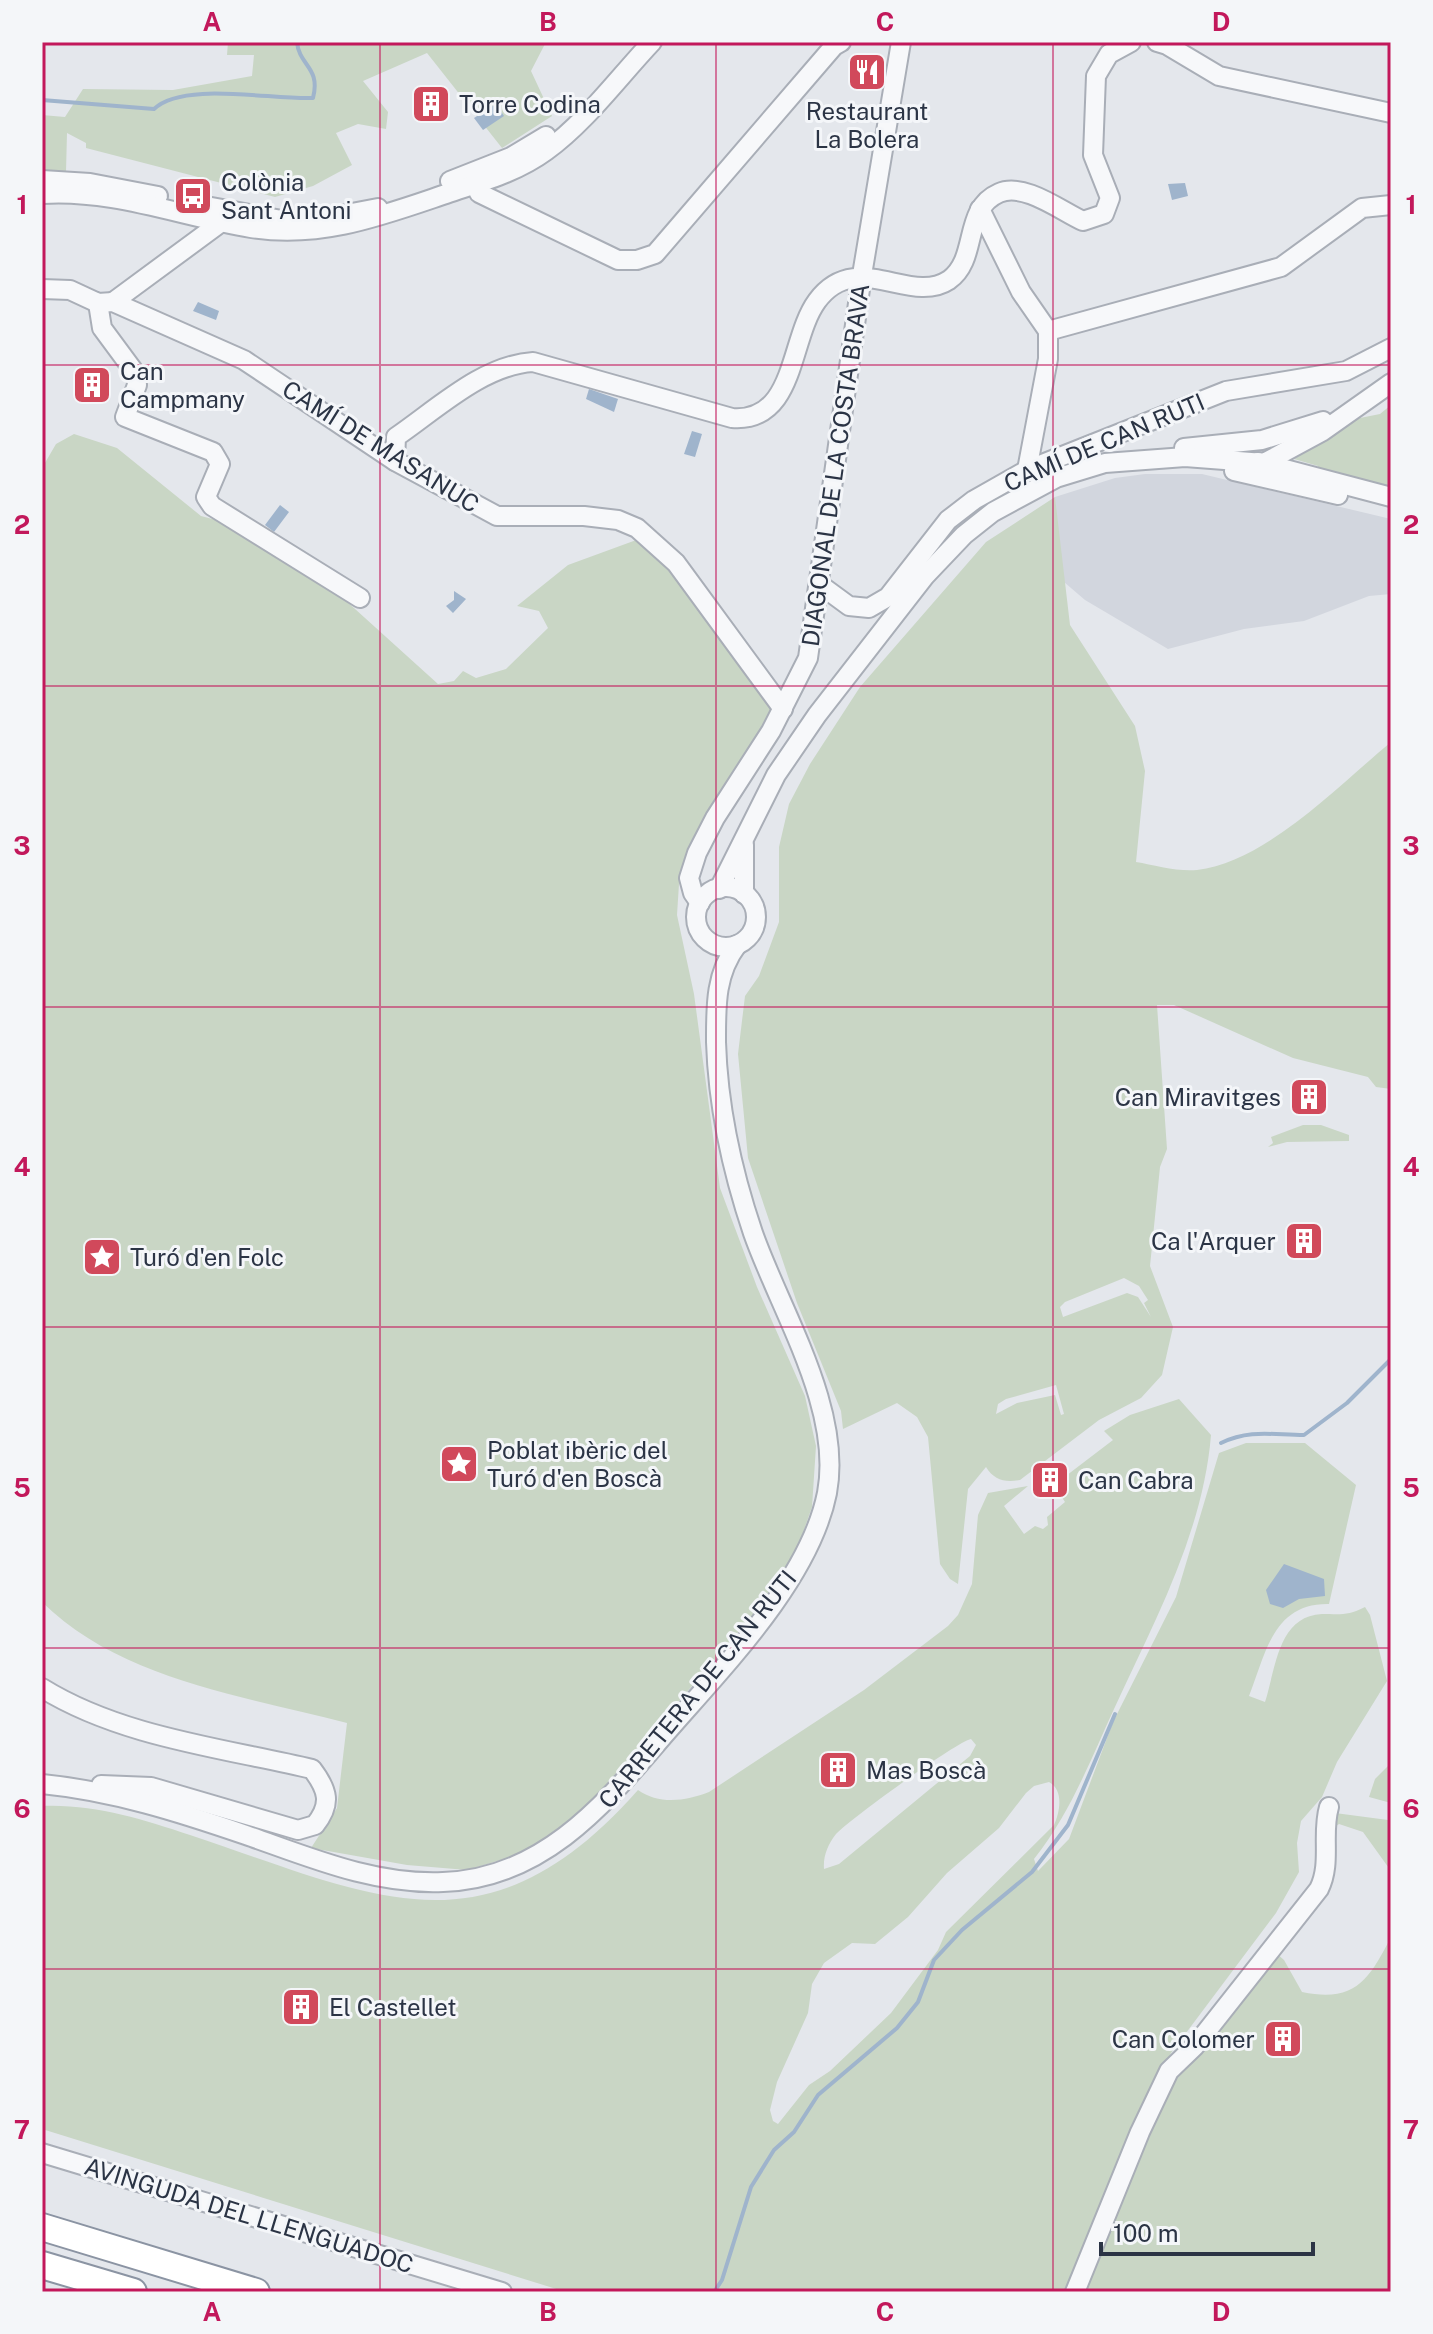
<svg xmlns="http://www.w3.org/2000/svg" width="1433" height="2334" viewBox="0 0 1433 2334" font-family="'Public Sans',sans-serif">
<rect width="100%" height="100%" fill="#e4e7ec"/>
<polygon fill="#d2d6de" points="1145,474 1202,474 1391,519 1391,594 1369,596 1304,621 1244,629 1168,649 1085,600 1057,576 1055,497 1115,478"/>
<g fill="#c9d6c5" fill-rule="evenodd">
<polygon points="228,42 546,42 531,71 552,116 502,148 427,53 363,81 388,112 386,129 358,124 336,133 352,165 313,186 275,197 86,148 86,143 67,133 66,172 42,173 42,115 65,117 83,89 173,90 252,76 254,55 227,55"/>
<polygon points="1391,405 1391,490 1318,471 1318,466 1294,459 1360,418 1380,414"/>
<path d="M74 434 117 448 201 516 220 521 344 599 438 684 454 681 463 671 476 678 506 669 548 628 539 611 517 606 568 565 639 539 674 573 772 709 697 831 679 884 677 915 694 994 720 1188 757 1287 805 1396 816 1446 812 1507 797 1550 772 1593 643 1743 577 1817 524 1853 467 1870 407 1865 311 1848 337 1808 347 1723C244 1696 121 1680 42 1602V468L56 444Z"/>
<path d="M1055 497 1070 625 1135 726 1145 771 1136 862C1154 865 1178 872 1197 870 1266 862 1339 785 1391 742V1089L1376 1087 1368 1077 1293 1058 1174 1005H1157L1167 1149 1160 1167 1150 1266 1173 1327 1162 1375 1141 1398 1099 1420 1020 1480C1005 1483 994 1480 986 1467L968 1489 958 1584 950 1579 940 1564 928 1437 917 1417 897 1403 843 1429 841 1411 797 1303 748 1158 738 1054 745 996 759 976 779 922V847L789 804 810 764 860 687 986 542ZM1124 1278 1139 1286 1148 1300 1144 1303 1151 1317 1138 1297 1127 1293 1063 1317 1060 1307 1065 1302ZM1056 1385 1064 1414 1061 1415 1055 1395 1017 1403 996 1414 998 1404 1006 1399Z"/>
<polygon points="1303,1125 1321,1125 1349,1135 1349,1141 1287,1142 1268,1147 1273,1143 1271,1137"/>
<path d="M1179 1399 1211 1435C1203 1533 1154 1622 1114 1709 1090 1761 1070 1814 1034 1859L1038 1871 1069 1839 1113 1722 1176 1597 1219 1453 1246 1443H1305L1356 1485 1329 1604C1273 1603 1266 1653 1249 1696L1265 1702C1276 1668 1278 1616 1322 1614 1340 1614 1348 1616 1365 1607L1370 1615 1387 1681 1337 1762 1322 1797 1301 1821 1297 1843 1299 1872 1276 1913 1171 2053 1064 2292H566L42 2129V1806C95 1804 141 1819 190 1835 375 1897 487 1961 638 1790 659 1805 686 1801 709 1792L864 1690 948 1626 958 1615 972 1584 978 1515 988 1493 1028 1486 1004 1506 1024 1534 1035 1526 1043 1529 1048 1525 1047 1517 1065 1502 1054 1485 1113 1440 1104 1431 1130 1415ZM971 1739 976 1745 970 1756 839 1864 824 1869C823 1856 828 1844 836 1834 849 1820 956 1742 971 1739ZM1049 1782C1064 1790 1060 1812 1054 1825L946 1932 938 1950 891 2013 830 2071 809 2085 778 2124 773 2121 770 2110 777 2082 808 2013 812 1984 824 1963 852 1943 875 1944 908 1917 947 1873 999 1828 1026 1793 1034 1786Z"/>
<polygon points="1391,1763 1391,1803 1369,1797 1375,1779"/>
<polygon points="1335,1813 1388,1820 1391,1871 1363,1832 1339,1824 1329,1831"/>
<path d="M1391 1937V2292H1081L1168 2084 1185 2069 1192 2055 1276 1953 1284 1960 1302 1992C1355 2003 1369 1980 1391 1937Z"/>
</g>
<g fill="#9fb4cc">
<polygon points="496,104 504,116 483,130 474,118"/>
<polygon points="1185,183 1188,196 1172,200 1168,184"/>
<polygon points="198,302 219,311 216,320 193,311"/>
<polygon points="589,389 618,399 614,412 586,399"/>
<polygon points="692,431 702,434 695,457 684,454"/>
<polygon points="280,505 289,512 274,532 265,525"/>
<polygon points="454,591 466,599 453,613 446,606 454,600"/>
<polygon points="1284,1564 1324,1579 1325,1596 1299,1599 1283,1608 1270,1604 1266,1590"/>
</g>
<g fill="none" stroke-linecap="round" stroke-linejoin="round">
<g stroke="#9fb4cc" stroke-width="4">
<path d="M42 100 154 109C183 81 272 100 313 98 321 67 299 66 297 42"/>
<path d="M1221 1443C1250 1429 1273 1435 1304 1435L1347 1403 1391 1359"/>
<polyline points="714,2292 722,2280 751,2187 774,2150 794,2132 818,2095 897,2028 918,2002 934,1960 962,1930 1032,1872 1068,1825 1115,1714"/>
</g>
<defs>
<g id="minor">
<polyline points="1157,42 1167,45 1219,76 1391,113"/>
<polyline points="42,180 90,183 158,196"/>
<polyline points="450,181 511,157 546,136"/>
<polyline points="476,185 479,193 618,260 637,260 655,254 834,46 841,42"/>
<path d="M42 194C112 189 183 217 251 228 321 239 381 216 446 194 481 182 516 173 546 151 586 122 618 78 652 42"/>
<polyline points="195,204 287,221 315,220 378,208"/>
<polyline points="980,209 1021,292 1048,331"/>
<polyline points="42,289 70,290 98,303 113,302 244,360 395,461 497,516 584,516 618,520 637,528 676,563 783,709"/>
<polyline points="113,302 227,218"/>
<polyline points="98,303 102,328 136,374 137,385 125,417 213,452 220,464 206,497 212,506 360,598"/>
<polyline points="1048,331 1281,267 1362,208 1391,205"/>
<polyline points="1184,448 1262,440 1323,421"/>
<path d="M395 461 396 437C437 409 483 365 533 362L732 418C796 423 789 339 817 301 856 248 910 306 949 280 979 259 962 209 999 193 1024 182 1061 211 1083 221L1104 214 1110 198 1093 155 1096 76 1109 54 1131 42"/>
<polyline points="1258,462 1391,497"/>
<polyline points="1027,470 1048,359 1048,331"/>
<polyline points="1234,471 1338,495"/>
<polyline points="819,584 849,606 869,608 888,597 948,520 974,500 1027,470 1226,391 1346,371 1391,348"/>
<polyline points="744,845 744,894"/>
<circle cx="726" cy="917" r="30"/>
<polyline points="719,889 776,775 817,715 925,576 964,535 993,512 1056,478 1105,463 1185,457 1264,463 1323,431 1391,383"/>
<polyline points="700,903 693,893 689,878 697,853 715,818 771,731 808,658 862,275 901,42"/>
<path d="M42 1688C121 1737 223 1748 312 1769 328 1790 332 1804 315 1825L298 1830 151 1787 101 1785"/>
<path d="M42 1784C113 1791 179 1812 246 1835 309 1857 374 1885 443 1882 539 1879 600 1810 658 1742 717 1673 809 1583 827 1493 843 1409 780 1310 753 1233 732 1171 718 1107 716 1042 716 1007 715 974 737 945"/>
<polyline points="42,2153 502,2292"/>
<path d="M1075 2292 1140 2132 1169 2071 1195 2046 1319 1889C1332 1863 1321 1834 1329 1807"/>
</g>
<g id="highway">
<polyline points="42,2227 256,2292"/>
<polyline points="42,2265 133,2292"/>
</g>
</defs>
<use href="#minor" stroke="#a9aeb7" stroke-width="22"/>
<use href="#highway" stroke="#8b94a3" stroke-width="30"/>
<use href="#minor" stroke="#f7f8fa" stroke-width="18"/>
<use href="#highway" stroke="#fff" stroke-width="26"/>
</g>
<path fill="none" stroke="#c2185b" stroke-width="2" stroke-opacity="0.55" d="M380 42V2292M716 42V2292M1053 42V2292M42 365H1391M42 686H1391M42 1007H1391M42 1327H1391M42 1648H1391M42 1969H1391"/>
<defs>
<symbol id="restaurant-square" viewBox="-11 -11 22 22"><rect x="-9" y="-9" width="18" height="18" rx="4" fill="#d1495b" stroke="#f4f6f9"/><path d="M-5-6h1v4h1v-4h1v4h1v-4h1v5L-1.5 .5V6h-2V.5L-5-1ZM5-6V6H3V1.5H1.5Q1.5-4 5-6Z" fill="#fff"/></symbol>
<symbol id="building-square" viewBox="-11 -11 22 22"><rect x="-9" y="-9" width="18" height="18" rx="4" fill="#d1495b" stroke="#f4f6f9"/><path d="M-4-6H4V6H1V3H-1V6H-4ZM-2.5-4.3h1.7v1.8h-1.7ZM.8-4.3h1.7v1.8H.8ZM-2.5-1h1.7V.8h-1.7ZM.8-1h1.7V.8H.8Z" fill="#fff"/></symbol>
<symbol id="bus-square" viewBox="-11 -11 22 22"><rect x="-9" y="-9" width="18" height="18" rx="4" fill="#d1495b" stroke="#f4f6f9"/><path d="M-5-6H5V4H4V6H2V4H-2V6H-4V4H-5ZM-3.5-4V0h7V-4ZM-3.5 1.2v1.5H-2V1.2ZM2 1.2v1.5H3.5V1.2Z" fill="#fff"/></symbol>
<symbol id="sight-square" viewBox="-11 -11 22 22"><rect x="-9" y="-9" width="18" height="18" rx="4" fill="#d1495b" stroke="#f4f6f9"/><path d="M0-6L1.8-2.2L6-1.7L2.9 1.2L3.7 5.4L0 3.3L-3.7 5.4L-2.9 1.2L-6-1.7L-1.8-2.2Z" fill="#fff"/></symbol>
</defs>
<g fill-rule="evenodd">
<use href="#restaurant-square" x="845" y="50" width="44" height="44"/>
<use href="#building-square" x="409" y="82" width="44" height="44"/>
<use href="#bus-square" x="171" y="174" width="44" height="44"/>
<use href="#building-square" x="70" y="363" width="44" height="44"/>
<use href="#building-square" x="1287" y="1075" width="44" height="44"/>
<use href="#building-square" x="1282" y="1219" width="44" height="44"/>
<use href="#sight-square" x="80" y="1235" width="44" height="44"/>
<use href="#sight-square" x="437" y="1442" width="44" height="44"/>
<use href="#building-square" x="1028" y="1458" width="44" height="44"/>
<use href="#building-square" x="816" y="1748" width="44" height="44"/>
<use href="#building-square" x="279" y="1985" width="44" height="44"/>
<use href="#building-square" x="1261" y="2017" width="44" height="44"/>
</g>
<g text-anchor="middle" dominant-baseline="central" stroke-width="6" stroke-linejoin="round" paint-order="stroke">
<g font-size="24" fill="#2b3445" stroke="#f4f6f9" text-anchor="start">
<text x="459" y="104">Torre Codina</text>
<text x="867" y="111" text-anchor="middle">Restaurant<tspan x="867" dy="28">La Bolera</tspan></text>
<text x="221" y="182">Colònia<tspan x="221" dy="28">Sant Antoni</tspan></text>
<text x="120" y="371">Can<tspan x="120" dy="28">Campmany</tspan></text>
<text x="1281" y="1097" text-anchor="end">Can Miravitges</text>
<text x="1276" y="1241" text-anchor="end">Ca l'Arquer</text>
<text x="130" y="1257">Turó d'en Folc</text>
<text x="487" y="1450">Poblat ibèric del<tspan x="487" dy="28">Turó d'en Boscà</tspan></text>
<text x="1078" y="1480">Can Cabra</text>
<text x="866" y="1770">Mas Boscà</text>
<text x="329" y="2007">El Castellet</text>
<text x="1255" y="2039" text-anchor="end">Can Colomer</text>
</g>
<g font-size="24" fill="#2b3445" stroke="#f4f6f9">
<text transform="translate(1104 442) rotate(-23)">CAMÍ DE CAN RUTI</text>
<text transform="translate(381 446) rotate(32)">CAMÍ DE MASANUC</text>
<text transform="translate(835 465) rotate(-82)">DIAGONAL DE LA COSTA BRAVA</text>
<text transform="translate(697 1689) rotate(-51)">CARRETERA DE CAN RUTI</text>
<text transform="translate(249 2215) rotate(17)">AVINGUDA DEL LLENGUADOC</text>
</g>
</g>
<rect width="1433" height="2334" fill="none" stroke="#f4f6f9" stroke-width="88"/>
<path d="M1101 2242v12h212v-12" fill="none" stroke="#2b3445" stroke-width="4"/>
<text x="1113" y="2242" font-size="24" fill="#2b3445" stroke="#f4f6f9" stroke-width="6" paint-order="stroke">100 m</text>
<rect x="44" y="44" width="1345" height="2246" fill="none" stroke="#c2185b" stroke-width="3"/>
<g font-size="26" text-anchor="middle" font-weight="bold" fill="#c2185b">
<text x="212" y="31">A</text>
<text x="548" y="31">B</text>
<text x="885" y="31">C</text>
<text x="1221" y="31">D</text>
<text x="22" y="214">1</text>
<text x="1411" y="214">1</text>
<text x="22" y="534">2</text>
<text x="1411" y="534">2</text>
<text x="22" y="855">3</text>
<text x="1411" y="855">3</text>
<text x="22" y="1176">4</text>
<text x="1411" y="1176">4</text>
<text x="22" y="1497">5</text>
<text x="1411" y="1497">5</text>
<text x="22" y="1818">6</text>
<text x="1411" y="1818">6</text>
<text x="22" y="2139">7</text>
<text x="1411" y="2139">7</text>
<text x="212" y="2321">A</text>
<text x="548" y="2321">B</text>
<text x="885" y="2321">C</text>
<text x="1221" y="2321">D</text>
</g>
</svg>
